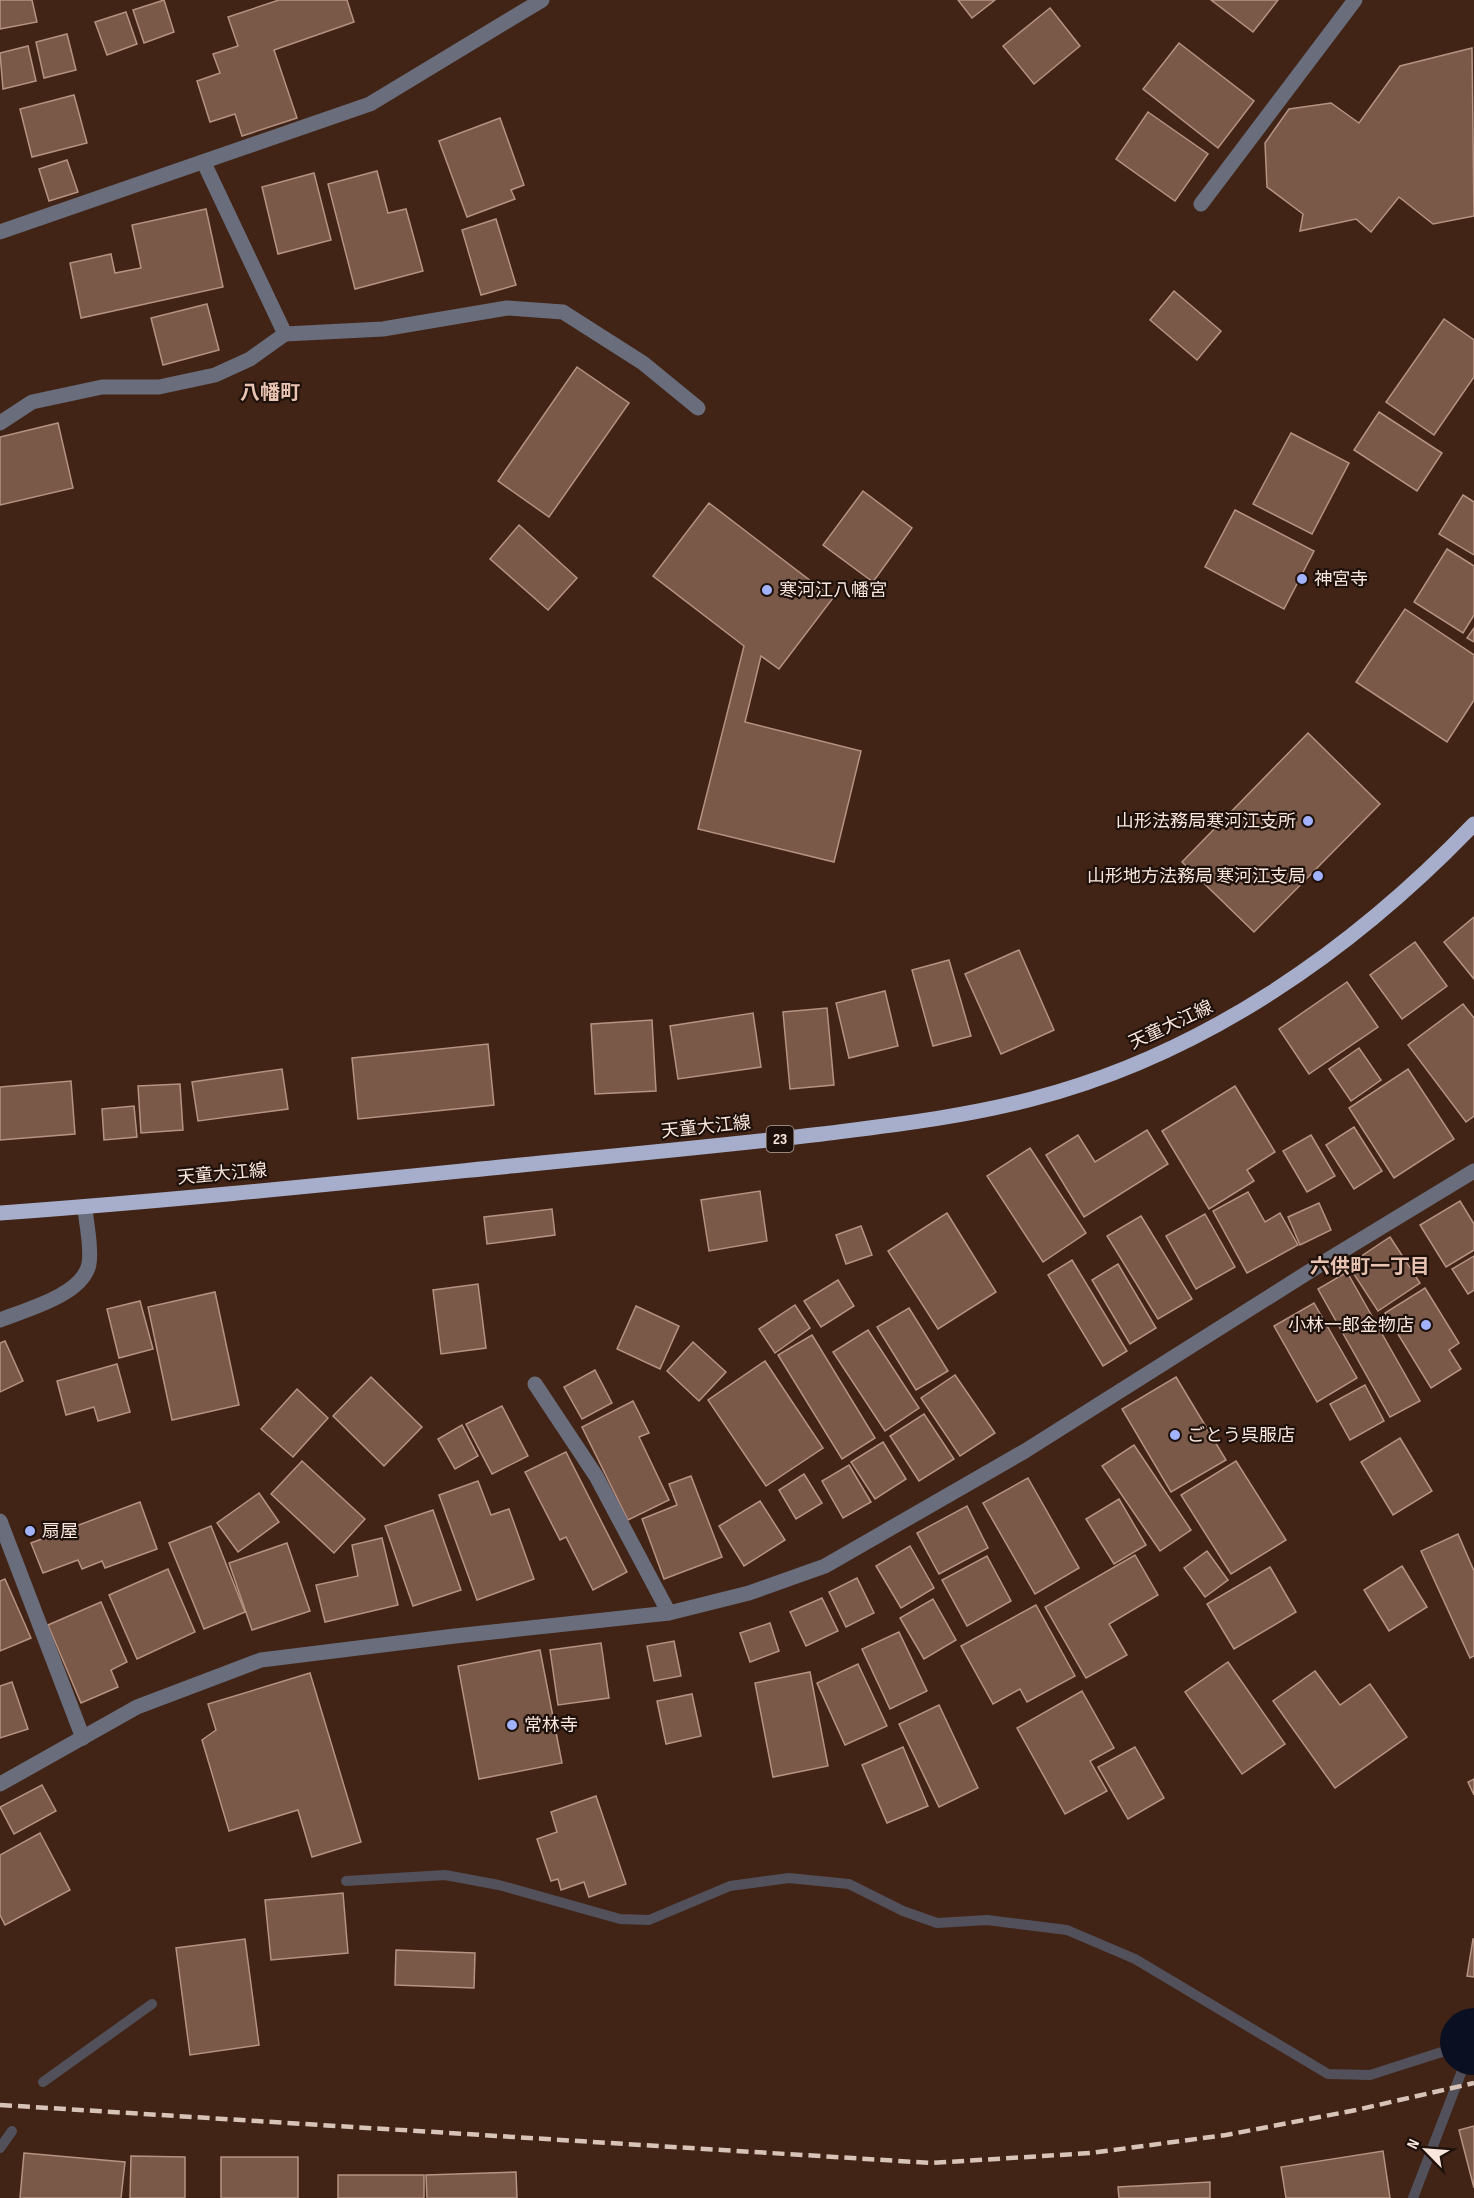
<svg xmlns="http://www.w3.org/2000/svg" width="1474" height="2198" viewBox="0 0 1474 2198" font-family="'Sofia Sans Condensed','Noto Sans JP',sans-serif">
<rect width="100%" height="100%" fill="#412416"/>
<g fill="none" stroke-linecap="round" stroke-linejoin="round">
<g stroke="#52505a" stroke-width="10">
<polyline points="346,1881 445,1875 499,1885 620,1919 649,1920 730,1886 789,1878 849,1884 903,1911 937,1923 987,1920 1067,1930 1135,1959 1328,2074 1370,2075 1473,2042"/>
<polyline points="43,2082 152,2004"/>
<polyline points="0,2148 12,2131"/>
<polyline points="1413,2198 1473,2042"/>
</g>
<polyline stroke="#0b0f22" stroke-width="66" points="1473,2042 1474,2041"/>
</g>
<g fill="#7a5949" stroke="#b69282" stroke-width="1.5">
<polygon points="0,0 32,0 37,22 0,29"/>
<polygon points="164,0 174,32 144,43 133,10"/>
<polygon points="279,0 347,0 354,22 274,50 297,118 242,136 235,114 210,122 197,81 220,73 213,54 238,46 228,17"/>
<polygon points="958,0 995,0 972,18"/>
<polygon points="1211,0 1278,0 1253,32"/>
<polygon points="1050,8 1080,46 1034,84 1003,46"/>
<polygon points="126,12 137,44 107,55 95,22"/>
<polygon points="67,34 76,70 44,78 36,42"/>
<polygon points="1179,43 1254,101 1218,148 1143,89"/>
<polygon points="28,46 36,81 3,89 0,53"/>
<polygon points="1472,48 1474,216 1433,224 1399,197 1371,232 1356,219 1300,231 1303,214 1267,187 1265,143 1289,109 1331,103 1359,123 1400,66"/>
<polygon points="74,95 87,143 32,157 20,109"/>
<polygon points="1148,112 1208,154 1175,201 1116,159"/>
<polygon points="500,118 524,185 511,190 515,199 467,217 439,141"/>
<polygon points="67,160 78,192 49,201 39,169"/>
<polygon points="377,171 388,213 406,209 423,271 355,289 328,184"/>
<polygon points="314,173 331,240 278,254 262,187"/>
<polygon points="206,209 223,287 81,318 70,263 111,254 115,273 141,268 132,225"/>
<polygon points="496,219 516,285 481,295 462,230"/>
<polygon points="1174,291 1221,331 1197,360 1150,320"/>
<polygon points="207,304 219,350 163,365 151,318"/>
<polygon points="1444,319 1474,340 1474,377 1434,435 1386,402"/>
<polygon points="577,367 629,403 549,517 498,481"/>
<polygon points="1379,412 1442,453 1417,491 1354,450"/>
<polygon points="58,423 73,488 0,505 0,437"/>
<polygon points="1291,433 1349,463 1312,534 1253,504"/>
<polygon points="863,491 912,528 873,582 823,545"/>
<polygon points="1463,495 1474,502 1474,555 1439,534"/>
<polygon points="709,503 833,598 779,669 761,656 745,722 861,751 834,862 698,829 744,646 653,576"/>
<polygon points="1235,510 1314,551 1284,609 1205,567"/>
<polygon points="519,525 577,578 548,610 490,559"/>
<polygon points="1447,549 1474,566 1474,615 1463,633 1414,602"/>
<polygon points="1405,609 1474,655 1474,700 1447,742 1356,682"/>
<polygon points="1474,628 1474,642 1467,638"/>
<polygon points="1308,733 1380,804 1254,932 1182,862"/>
<polygon points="1474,917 1474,979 1444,942"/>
<polygon points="1415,942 1447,986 1402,1019 1370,975"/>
<polygon points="1019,950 1054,1030 1001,1054 965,974"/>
<polygon points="949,960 971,1036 933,1046 912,970"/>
<polygon points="1347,982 1378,1027 1309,1074 1279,1029"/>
<polygon points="885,991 898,1046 849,1058 836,1003"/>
<polygon points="1463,1004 1474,1018 1474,1116 1466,1122 1408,1045"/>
<polygon points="827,1008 834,1085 790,1089 783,1012"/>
<polygon points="753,1013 761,1067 678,1079 670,1026"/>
<polygon points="652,1020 656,1091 595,1094 591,1024"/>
<polygon points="488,1044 494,1105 358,1119 352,1058"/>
<polygon points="1359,1048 1381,1080 1351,1101 1329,1069"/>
<polygon points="282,1069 288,1109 198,1121 192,1082"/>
<polygon points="1408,1069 1454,1139 1394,1178 1349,1108"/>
<polygon points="71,1081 75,1134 0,1140 0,1087"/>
<polygon points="180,1084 183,1130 141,1133 138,1086"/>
<polygon points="1235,1086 1275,1152 1247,1170 1254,1181 1209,1209 1162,1131"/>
<polygon points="134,1106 137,1137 104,1140 102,1109"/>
<polygon points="1354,1127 1382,1171 1354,1189 1326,1145"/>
<polygon points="1147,1130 1168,1164 1084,1217 1046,1155 1078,1135 1095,1162"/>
<polygon points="1311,1135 1335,1176 1307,1192 1283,1151"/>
<polygon points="1030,1148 1086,1233 1043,1262 987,1176"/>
<polygon points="760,1191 767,1241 709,1251 701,1200"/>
<polygon points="1248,1192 1265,1222 1280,1213 1298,1245 1247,1273 1213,1211"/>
<polygon points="1460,1201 1474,1224 1474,1250 1446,1267 1420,1225"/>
<polygon points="1319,1203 1331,1230 1300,1245 1288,1217"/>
<polygon points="552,1209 555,1235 487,1244 484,1217"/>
<polygon points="947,1213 996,1292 938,1329 888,1251"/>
<polygon points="1205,1214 1235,1267 1196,1289 1166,1236"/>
<polygon points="1141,1216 1192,1299 1158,1319 1107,1236"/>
<polygon points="861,1226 872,1255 846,1264 836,1235"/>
<polygon points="1390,1237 1420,1283 1378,1311 1348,1265"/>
<polygon points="1474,1256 1474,1290 1468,1294 1452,1269"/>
<polygon points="1072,1260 1127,1351 1103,1366 1048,1275"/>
<polygon points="1118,1264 1156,1328 1130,1344 1092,1280"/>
<polygon points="1347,1272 1420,1401 1390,1417 1318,1289"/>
<polygon points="838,1280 854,1306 821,1327 804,1301"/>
<polygon points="478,1284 486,1348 441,1354 433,1290"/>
<polygon points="1425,1288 1459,1343 1449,1350 1461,1369 1431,1388 1385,1313"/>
<polygon points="215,1292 239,1405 172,1420 148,1307"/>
<polygon points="140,1301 153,1349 119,1358 107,1309"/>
<polygon points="1314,1303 1357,1378 1317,1402 1274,1326"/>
<polygon points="795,1305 810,1328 775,1353 759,1329"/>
<polygon points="636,1306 679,1326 660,1369 617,1349"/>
<polygon points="909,1308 948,1371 916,1390 877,1327"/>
<polygon points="868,1330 919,1408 885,1431 833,1352"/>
<polygon points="812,1335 875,1438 842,1459 778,1355"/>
<polygon points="5,1341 23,1381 0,1392 0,1343"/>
<polygon points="693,1342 726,1372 699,1401 667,1371"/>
<polygon points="765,1361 823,1448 766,1486 708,1400"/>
<polygon points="117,1364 130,1412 98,1421 94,1407 66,1415 57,1381"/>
<polygon points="595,1370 612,1403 582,1419 564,1387"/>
<polygon points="955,1375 995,1433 960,1456 921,1398"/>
<polygon points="371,1377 422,1427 384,1466 333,1416"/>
<polygon points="1176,1377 1226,1460 1171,1492 1122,1409"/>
<polygon points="1365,1385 1384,1421 1350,1440 1330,1404"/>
<polygon points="297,1389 328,1418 293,1457 261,1429"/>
<polygon points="633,1401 649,1433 639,1437 669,1500 628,1520 582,1427"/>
<polygon points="502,1406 528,1456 492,1474 466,1424"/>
<polygon points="924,1414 954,1459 919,1481 890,1436"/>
<polygon points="462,1425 478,1456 455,1469 438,1439"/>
<polygon points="1400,1438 1432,1491 1393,1515 1361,1462"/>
<polygon points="883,1442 906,1479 875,1499 851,1462"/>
<polygon points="1134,1445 1191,1530 1160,1551 1102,1466"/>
<polygon points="566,1452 627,1572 593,1590 566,1537 560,1540 525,1472"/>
<polygon points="302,1461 365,1519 334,1553 271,1494"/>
<polygon points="1236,1461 1286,1540 1231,1574 1181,1495"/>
<polygon points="849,1465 871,1502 843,1518 822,1481"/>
<polygon points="804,1474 822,1503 796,1519 779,1490"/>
<polygon points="691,1476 722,1557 664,1579 642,1519 677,1505 669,1484"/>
<polygon points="1028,1478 1079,1568 1035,1594 983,1503"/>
<polygon points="478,1481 491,1515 509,1509 534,1579 477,1600 439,1495"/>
<polygon points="259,1493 279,1522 238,1552 217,1523"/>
<polygon points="1119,1499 1146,1545 1114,1564 1086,1519"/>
<polygon points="760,1501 785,1540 744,1566 719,1526"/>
<polygon points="140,1502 157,1549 105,1568 102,1561 82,1569 78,1560 43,1573 31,1543"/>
<polygon points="967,1506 988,1548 939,1574 917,1533"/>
<polygon points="433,1510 461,1590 413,1606 385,1526"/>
<polygon points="211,1526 245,1612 204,1629 169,1543"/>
<polygon points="1458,1534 1474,1571 1474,1656 1470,1658 1421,1551"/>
<polygon points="382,1538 398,1605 325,1622 316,1585 358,1576 352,1545"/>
<polygon points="287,1543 310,1611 252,1630 229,1563"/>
<polygon points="910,1546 934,1588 901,1608 876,1566"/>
<polygon points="1207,1551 1228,1580 1205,1597 1184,1568"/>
<polygon points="1135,1555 1158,1595 1109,1624 1127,1655 1086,1678 1045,1607"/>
<polygon points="987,1556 1011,1601 967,1626 942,1580"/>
<polygon points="1402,1566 1427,1607 1389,1631 1364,1590"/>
<polygon points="1270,1567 1296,1612 1234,1649 1207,1604"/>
<polygon points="168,1569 195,1632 137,1659 109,1595"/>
<polygon points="857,1578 874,1613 846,1627 829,1592"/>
<polygon points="5,1579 31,1638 0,1651 0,1581"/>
<polygon points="822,1598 838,1631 806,1646 790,1612"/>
<polygon points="933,1599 956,1640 924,1659 900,1618"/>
<polygon points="101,1602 127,1662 111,1670 118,1687 81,1703 48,1625"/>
<polygon points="1036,1605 1075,1676 1027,1702 1020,1689 993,1704 961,1646"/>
<polygon points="770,1623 779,1651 750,1662 740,1633"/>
<polygon points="899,1632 927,1691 890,1709 862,1649"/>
<polygon points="674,1641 681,1676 654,1681 647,1646"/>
<polygon points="601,1643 609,1698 558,1705 550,1650"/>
<polygon points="540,1650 562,1763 479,1779 458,1666"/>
<polygon points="1228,1662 1285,1744 1242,1774 1185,1692"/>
<polygon points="858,1664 887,1726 845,1745 817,1683"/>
<polygon points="1315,1671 1340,1705 1370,1684 1407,1737 1335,1788 1273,1701"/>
<polygon points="810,1672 828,1766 773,1777 755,1683"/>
<polygon points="310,1673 361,1842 312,1857 298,1810 229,1831 202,1740 216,1730 208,1704"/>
<polygon points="12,1682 28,1729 0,1738 0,1686"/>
<polygon points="1082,1691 1114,1748 1090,1761 1107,1791 1065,1814 1017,1728"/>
<polygon points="692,1694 701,1736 666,1744 657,1701"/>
<polygon points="939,1705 978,1788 939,1807 899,1724"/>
<polygon points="903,1747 928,1806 887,1823 862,1765"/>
<polygon points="1135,1747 1164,1798 1128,1819 1098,1767"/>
<polygon points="1474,1779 1474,1795 1468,1782"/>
<polygon points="42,1785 56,1811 14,1834 0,1807"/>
<polygon points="596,1796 626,1884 589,1897 584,1882 561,1890 558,1879 551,1881 537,1839 557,1832 551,1812"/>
<polygon points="40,1833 70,1890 5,1925 0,1915 0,1855"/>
<polygon points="343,1893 348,1953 271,1960 265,1900"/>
<polygon points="245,1939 259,2045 190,2055 176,1948"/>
<polygon points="1473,1939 1474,1939 1474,1977 1467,1976"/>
<polygon points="396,1950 475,1953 474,1988 395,1985"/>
<polygon points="1474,2126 1474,2188 1459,2130"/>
<polygon points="1383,2151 1390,2198 1286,2198 1281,2167"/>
<polygon points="24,2153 125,2162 121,2198 20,2198"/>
<polygon points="131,2156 185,2157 185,2198 130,2198"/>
<rect x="221" y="2157" width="77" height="41"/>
<polygon points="516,2172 517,2198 427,2198 426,2175"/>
<rect x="338" y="2175" width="86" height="23"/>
<polygon points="1210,2182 1210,2198 1119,2198 1118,2187"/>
</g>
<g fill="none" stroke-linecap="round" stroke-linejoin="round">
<g stroke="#6a6d7b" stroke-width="15">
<polyline points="204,163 285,334 383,329 507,308 563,312 643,363 698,408"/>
<polyline points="1201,204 1355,0"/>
<polyline points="0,232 370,104 542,0"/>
<polyline points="0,423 32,402 102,387 159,387 215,375 250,359 285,334"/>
<path d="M0 1320C25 1310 83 1295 89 1264 92 1247 86 1224 85 1207"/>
<polyline points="535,1384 596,1476 669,1613"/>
<polyline points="0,1521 83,1738"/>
<polyline points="0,1784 137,1707 261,1660 455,1636 669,1613 749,1593 825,1566 1025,1451 1329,1259 1474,1171"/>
</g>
<path stroke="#a6aecb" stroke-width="15" d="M0 1213C181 1200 361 1181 541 1163 635 1154 729 1145 822 1134 893 1125 963 1117 1032 1099 1203 1055 1353 950 1474 824"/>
<polyline stroke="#d8c3b9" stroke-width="4.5" stroke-dasharray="12 6" stroke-linecap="butt" points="0,2105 931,2163 1091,2153 1226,2135 1356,2110 1474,2083"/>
</g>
<g fill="#a2b2fd" stroke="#1e110b" stroke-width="2">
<circle cx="1302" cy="579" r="6"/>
<circle cx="767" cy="590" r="6"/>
<circle cx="1308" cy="821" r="6"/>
<circle cx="1318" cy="876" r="6"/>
<circle cx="1426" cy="1325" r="6"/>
<circle cx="1175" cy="1435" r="6"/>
<circle cx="30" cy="1531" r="6"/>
<circle cx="512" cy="1725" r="6"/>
</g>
<g text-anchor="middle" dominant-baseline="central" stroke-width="4.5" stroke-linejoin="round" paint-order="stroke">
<rect fill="#1e110b" stroke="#b7a69d" stroke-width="1.5" x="766.5" y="1126" width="27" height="26" rx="4.5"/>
<g font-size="16" font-weight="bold" fill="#f9e6dc">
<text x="780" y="1139">23</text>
</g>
<g font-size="18" fill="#f9e6dc" stroke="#1e110b" text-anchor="start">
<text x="1314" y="579">神宮寺</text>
<text x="779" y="590">寒河江八幡宮</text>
<text x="1296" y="821" text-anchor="end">山形法務局寒河江支所</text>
<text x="1306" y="876" text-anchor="end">山形地方法務局 寒河江支局</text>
<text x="1414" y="1325" text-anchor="end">小林一郎金物店</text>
<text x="1187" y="1435">ごとう呉服店</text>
<text x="42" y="1531">扇屋</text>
<text x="524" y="1725">常林寺</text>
</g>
<g font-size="18" fill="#f9e6dc" stroke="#1e110b">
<text transform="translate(1171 1025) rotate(-25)">天童大江線</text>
<text transform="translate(706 1127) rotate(-6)">天童大江線</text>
<text transform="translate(222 1174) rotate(-5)">天童大江線</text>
</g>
<g font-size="20" font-weight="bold" fill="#e9c3b2" stroke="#1e110b">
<text x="270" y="393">八幡町</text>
<text x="1370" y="1267">六供町一丁目</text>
</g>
</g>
<g transform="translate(1426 2150) rotate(295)" stroke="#1e110b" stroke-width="4.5" paint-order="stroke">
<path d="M0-4.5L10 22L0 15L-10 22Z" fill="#f9e6dc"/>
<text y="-9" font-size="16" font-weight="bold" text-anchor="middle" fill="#f9e6dc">N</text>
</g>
</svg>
